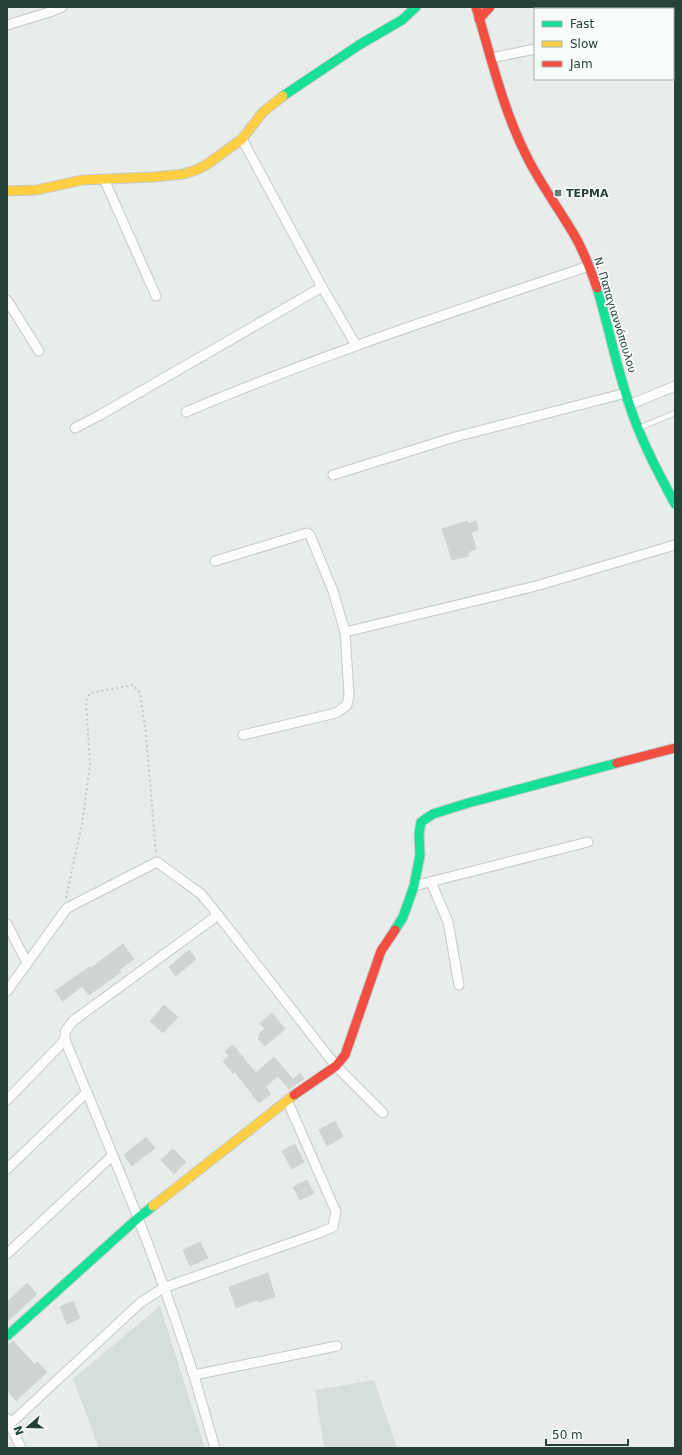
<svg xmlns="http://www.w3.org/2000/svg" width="682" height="1455" viewBox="0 0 682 1455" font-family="'DejaVu Sans',sans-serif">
<rect width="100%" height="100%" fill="#e8edeb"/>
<g fill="#d6dedb">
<polygon points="160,1306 205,1448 99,1448 73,1379"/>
<polygon points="374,1380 397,1448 324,1448 315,1390"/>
</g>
<g fill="#cfd4d2" stroke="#d1d6d4">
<polygon points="467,521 468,524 476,521 478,530 471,532 476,549 468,552 469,556 452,560 442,529"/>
<polygon points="123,944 134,959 119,970 121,972 89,995 82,986 63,1001 55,991 89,967 91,968"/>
<polygon points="189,950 196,959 176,976 169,967"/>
<polygon points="164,1005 178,1017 163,1033 150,1021"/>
<polygon points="272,1013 285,1029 265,1046 258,1039 260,1037 259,1034 265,1029 260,1023"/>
<polygon points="233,1045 256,1073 274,1057 293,1079 300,1073 304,1079 289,1089 278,1076 265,1087 271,1094 259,1103 235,1072 233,1073 223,1061 229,1056 225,1051"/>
<polygon points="335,1121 343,1137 327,1146 319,1130"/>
<polygon points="146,1137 155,1148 132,1166 124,1155"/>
<polygon points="295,1144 304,1162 292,1169 282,1151"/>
<polygon points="173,1149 186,1162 174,1174 161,1160"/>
<polygon points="307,1180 314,1193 300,1200 293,1187"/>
<polygon points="200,1242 208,1258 190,1266 183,1250"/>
<polygon points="268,1273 275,1297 258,1302 257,1300 236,1308 229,1287"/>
<polygon points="27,1283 37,1294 7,1322 7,1302"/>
<polygon points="73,1301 80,1318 67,1324 60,1307"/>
<polygon points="13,1341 35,1365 37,1362 47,1372 16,1401 7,1390 7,1345"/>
</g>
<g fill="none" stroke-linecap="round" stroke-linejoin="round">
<defs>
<polyline id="lane" points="639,428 675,413"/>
<g id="street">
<polyline points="673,24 675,23"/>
<polyline points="7,25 53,11 62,7"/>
<polyline points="491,58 535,49"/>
<polyline points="242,139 322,287 356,345"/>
<polyline points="104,179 156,296"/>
<polyline points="7,300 39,351"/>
<polyline points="629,405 675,386"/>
<path d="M186 412C317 356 453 312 589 266"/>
<polyline points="75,428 100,415 322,287"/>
<polyline points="333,475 455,437 626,393"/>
<polyline points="215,561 307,533 310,535 333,591 345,632 349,695 347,705 336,713 243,735"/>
<polyline points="345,632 536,586 675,545"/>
<polyline points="431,882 448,922 459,985"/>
<polyline points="414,886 588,842"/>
<polyline points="7,924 27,963"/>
<polyline points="7,991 67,908 157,862 201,894 218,915 336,1066 383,1113"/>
<polyline points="7,1100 65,1040"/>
<polyline points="7,1169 87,1092"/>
<polyline points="7,1254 112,1156"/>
<polyline points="194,1375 337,1346"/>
<polyline points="7,1418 21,1448"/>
<polyline points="10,1424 140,1303 163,1288 319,1233 333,1227 336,1212 287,1100"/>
<path d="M215 1448C208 1424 201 1400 194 1376 158 1261 111 1150 65 1040V1032L73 1021 218 915"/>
</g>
<g id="fast">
<polyline points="283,96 359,45 402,20 416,7"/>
<path d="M597 288C610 331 618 376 634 418 645 448 660 476 675 504"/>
<polyline points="395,930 403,917 414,886 420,855 419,834 421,822 433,814 468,803 617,763"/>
<polyline points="7,1336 138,1218 153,1206"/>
</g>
<g id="slow">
<polyline points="7,191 37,190 82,180 153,177 184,174 196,170 206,165 242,139 263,112 283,96"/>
<polyline points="153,1206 294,1095"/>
</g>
<g id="jam">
<path d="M476 7C491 57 503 110 527 157 541 185 560 210 576 238 585 254 591 271 597 288"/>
<polyline points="479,19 490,7"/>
<polyline points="617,763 675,748"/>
<polyline points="294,1095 336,1066 345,1055 381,951 395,930"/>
</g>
</defs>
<use href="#lane" stroke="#c5cac8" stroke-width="6"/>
<use href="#street" stroke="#c5cac8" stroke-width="11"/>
<use href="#fast" stroke="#c3cbc8" stroke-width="11"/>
<use href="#slow" stroke="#c3cbc8" stroke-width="11"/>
<use href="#jam" stroke="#c3cbc8" stroke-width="11"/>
<polyline stroke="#c3ccca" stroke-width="2" stroke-dasharray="2 3" stroke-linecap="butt" points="66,898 82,824 90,765 86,701 90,693 133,685 140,693 146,734 156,853"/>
<use href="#lane" stroke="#fcfcfc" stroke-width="4.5"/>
<use href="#street" stroke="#fcfcfc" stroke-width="9"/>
<use href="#fast" stroke="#16e098" stroke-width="9"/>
<use href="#slow" stroke="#ffcf43" stroke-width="9"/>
<use href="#jam" stroke="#f24e42" stroke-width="9"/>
</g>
<rect fill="#697e78" stroke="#f7fbf9" stroke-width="1.5" x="554" y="189" width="8" height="8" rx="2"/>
<g text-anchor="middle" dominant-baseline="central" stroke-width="3.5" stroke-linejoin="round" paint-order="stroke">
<g font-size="11" font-weight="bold" fill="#24423a" stroke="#f7fbf9" text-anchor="start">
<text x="566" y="193">ΤΕΡΜΑ</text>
</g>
<g font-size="11" fill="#24423a" stroke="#f7fbf9">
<text transform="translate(615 315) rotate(73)">Ν. Παπαγιαννόπουλου</text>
</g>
</g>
<rect width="682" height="1455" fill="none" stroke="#24423a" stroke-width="16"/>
<rect x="534" y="8" width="140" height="72" fill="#f7fbf9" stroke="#a3b1ad"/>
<rect x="542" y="21" width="20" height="6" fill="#16e098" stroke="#a3b1ad"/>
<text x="570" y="28" font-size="12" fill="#24423a">Fast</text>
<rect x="542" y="41" width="20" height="6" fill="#ffcf43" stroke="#a3b1ad"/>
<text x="570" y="48" font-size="12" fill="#24423a">Slow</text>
<rect x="542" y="61" width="20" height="6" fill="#f24e42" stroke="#a3b1ad"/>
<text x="570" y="68" font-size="12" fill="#24423a">Jam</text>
<g transform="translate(28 1427) rotate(250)" stroke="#f7fbf9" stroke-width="3" paint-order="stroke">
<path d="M0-3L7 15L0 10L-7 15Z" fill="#24423a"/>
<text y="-6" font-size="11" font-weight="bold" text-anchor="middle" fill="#24423a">N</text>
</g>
<path d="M546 1439v6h82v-6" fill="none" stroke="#24423a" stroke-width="2"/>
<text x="552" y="1439" font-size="12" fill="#24423a" stroke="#f7fbf9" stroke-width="3" paint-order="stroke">50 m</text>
</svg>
